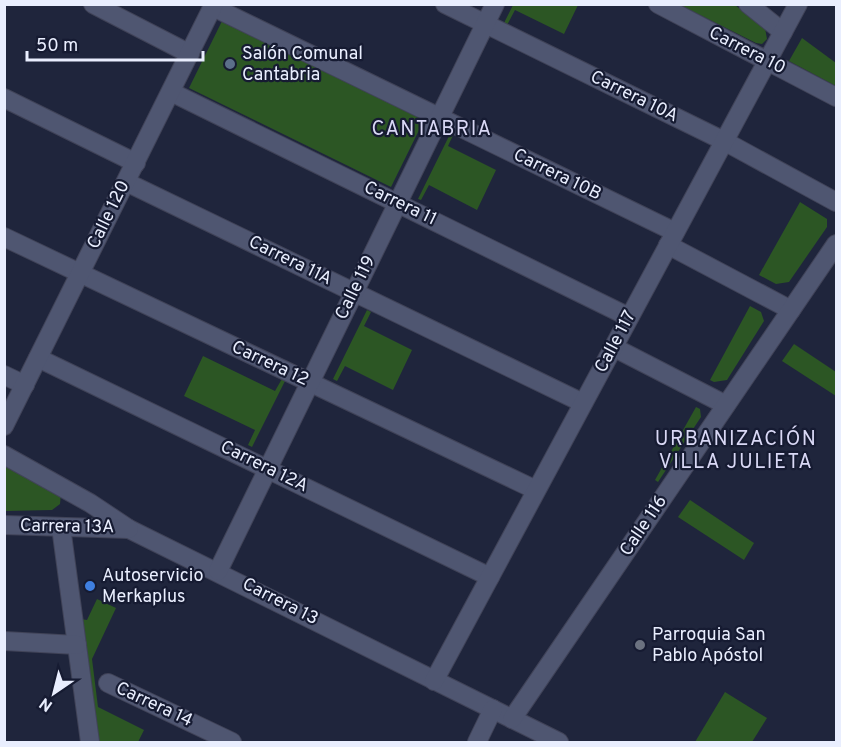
<svg xmlns="http://www.w3.org/2000/svg" width="841" height="747" viewBox="0 0 841 747" font-family="Overpass,sans-serif">
<rect width="100%" height="100%" fill="#1f253c"/>
<g fill="#2c5624">
<polygon points="513,5 578,5 564,34 515,10 507,25 504,23"/>
<polygon points="680,5 735,5 765,28 767,39 762,44 756,43"/>
<polygon points="223,19 425,118 391,187 189,88"/>
<polygon points="802,38 836,63 836,86 789,61"/>
<polygon points="452,130 455,131 448,146 496,170 477,210 429,185 421,200 418,199"/>
<polygon points="800,202 827,219 827,227 789,282 776,284 759,275"/>
<polygon points="750,306 761,312 764,321 727,380 714,382 710,380"/>
<polygon points="367,310 371,312 364,326 412,350 393,390 345,366 337,381 333,379"/>
<polygon points="794,344 836,372 836,396 782,361"/>
<polygon points="203,356 275,391 283,377 286,379 252,447 248,445 255,430 184,396"/>
<polygon points="696,407 700,409 701,417 658,482 655,480"/>
<polygon points="5,463 61,494 60,504 52,510 5,511"/>
<polygon points="690,500 754,543 744,560 678,517"/>
<polygon points="97,599 116,608 92,659 98,707 144,730 138,742 94,742 81,619 87,620"/>
<polygon points="725,692 767,718 752,742 695,742"/>
</g>
<g fill="none" stroke-linecap="round" stroke-linejoin="round">
<defs>
<g id="street">
<polyline points="93,4 190,54"/>
<polyline points="445,4 724,141 836,202"/>
<polyline points="658,4 836,97"/>
<polyline points="748,4 783,32"/>
<polyline points="213,7 675,232"/>
<polyline points="171,92 629,317"/>
<polyline points="4,98 136,163"/>
<polyline points="126,182 583,403"/>
<polyline points="4,237 536,490"/>
<polyline points="668,245 791,310"/>
<polyline points="613,347 726,405"/>
<polyline points="38,358 490,577"/>
<polyline points="4,375 25,385"/>
<polyline points="4,426 214,4"/>
<polyline points="4,455 90,503 129,529 559,742"/>
<polyline points="4,525 129,529"/>
<polyline points="61,527 90,742"/>
<polyline points="218,571 495,4"/>
<polyline points="4,641 77,645"/>
<polyline points="434,681 798,4"/>
<polyline points="108,683 232,742"/>
<polyline points="512,719 836,244"/>
<polyline points="477,742 493,709"/>
</g>
</defs>
<use href="#street" stroke="#404358" stroke-width="20"/>
<use href="#street" stroke="#4f5671" stroke-width="18"/>
</g>
<circle fill="#5c6f8a" stroke="#161b32" stroke-width="2" cx="230" cy="64" r="6"/>
<circle fill="#3f7fe0" stroke="#161b32" stroke-width="2" cx="90" cy="586" r="6"/>
<circle fill="#6b7280" stroke="#161b32" stroke-width="2" cx="640" cy="645" r="6"/>
<g text-anchor="middle" dominant-baseline="central" stroke-width="4.5" stroke-linejoin="round" paint-order="stroke">
<g font-size="18" fill="#e9eefe" stroke="#161b32">
<text transform="translate(747 51) rotate(27)">Carrera 10</text>
<text transform="translate(634 97) rotate(26)">Carrera 10A</text>
<text transform="translate(557 175) rotate(26)">Carrera 10B</text>
<text transform="translate(400 204) rotate(26)">Carrera 11</text>
<text transform="translate(109 215) rotate(-64)">Calle 120</text>
<text transform="translate(290 261) rotate(26)">Carrera 11A</text>
<text transform="translate(356 288) rotate(-64)">Calle 119</text>
<text transform="translate(616 342) rotate(-62)">Calle 117</text>
<text transform="translate(270 364) rotate(25)">Carrera 12</text>
<text transform="translate(264 467) rotate(26)">Carrera 12A</text>
<text transform="translate(644 526) rotate(-56)">Calle 116</text>
<text transform="translate(67 527) rotate(1)">Carrera 13A</text>
<text transform="translate(280 602) rotate(27)">Carrera 13</text>
<text transform="translate(154 705) rotate(25)">Carrera 14</text>
</g>
<g font-size="18" fill="#e9eefe" stroke="#161b32" text-anchor="start">
<text x="242" y="54">Salón Comunal<tspan x="242" dy="21">Cantabria</tspan></text>
<text x="102" y="576">Autoservicio<tspan x="102" dy="21">Merkaplus</tspan></text>
<text x="652" y="635">Parroquia San<tspan x="652" dy="21">Pablo Apóstol</tspan></text>
</g>
<g font-size="20" letter-spacing="1.5" fill="#d9d8f5" stroke="#161b32">
<text x="432" y="130">CANTABRIA</text>
<text x="736" y="440">URBANIZACIÓN<tspan x="736" dy="23">VILLA JULIETA</tspan></text>
</g>
</g>
<rect width="841" height="747" fill="none" stroke="#e9eefe" stroke-width="12"/>
<g transform="translate(54 693) rotate(215)" stroke="#161b32" stroke-width="4.5" paint-order="stroke">
<path d="M0-4.5L10 22L0 15L-10 22Z" fill="#e9eefe"/>
<text y="-9" font-size="16" font-weight="bold" text-anchor="middle" fill="#e9eefe">N</text>
</g>
<path d="M27 51v9h176v-9" fill="none" stroke="#e9eefe" stroke-width="3"/>
<text x="36" y="51" font-size="18" fill="#e9eefe" stroke="#161b32" stroke-width="4.5" paint-order="stroke">50 m</text>
</svg>
